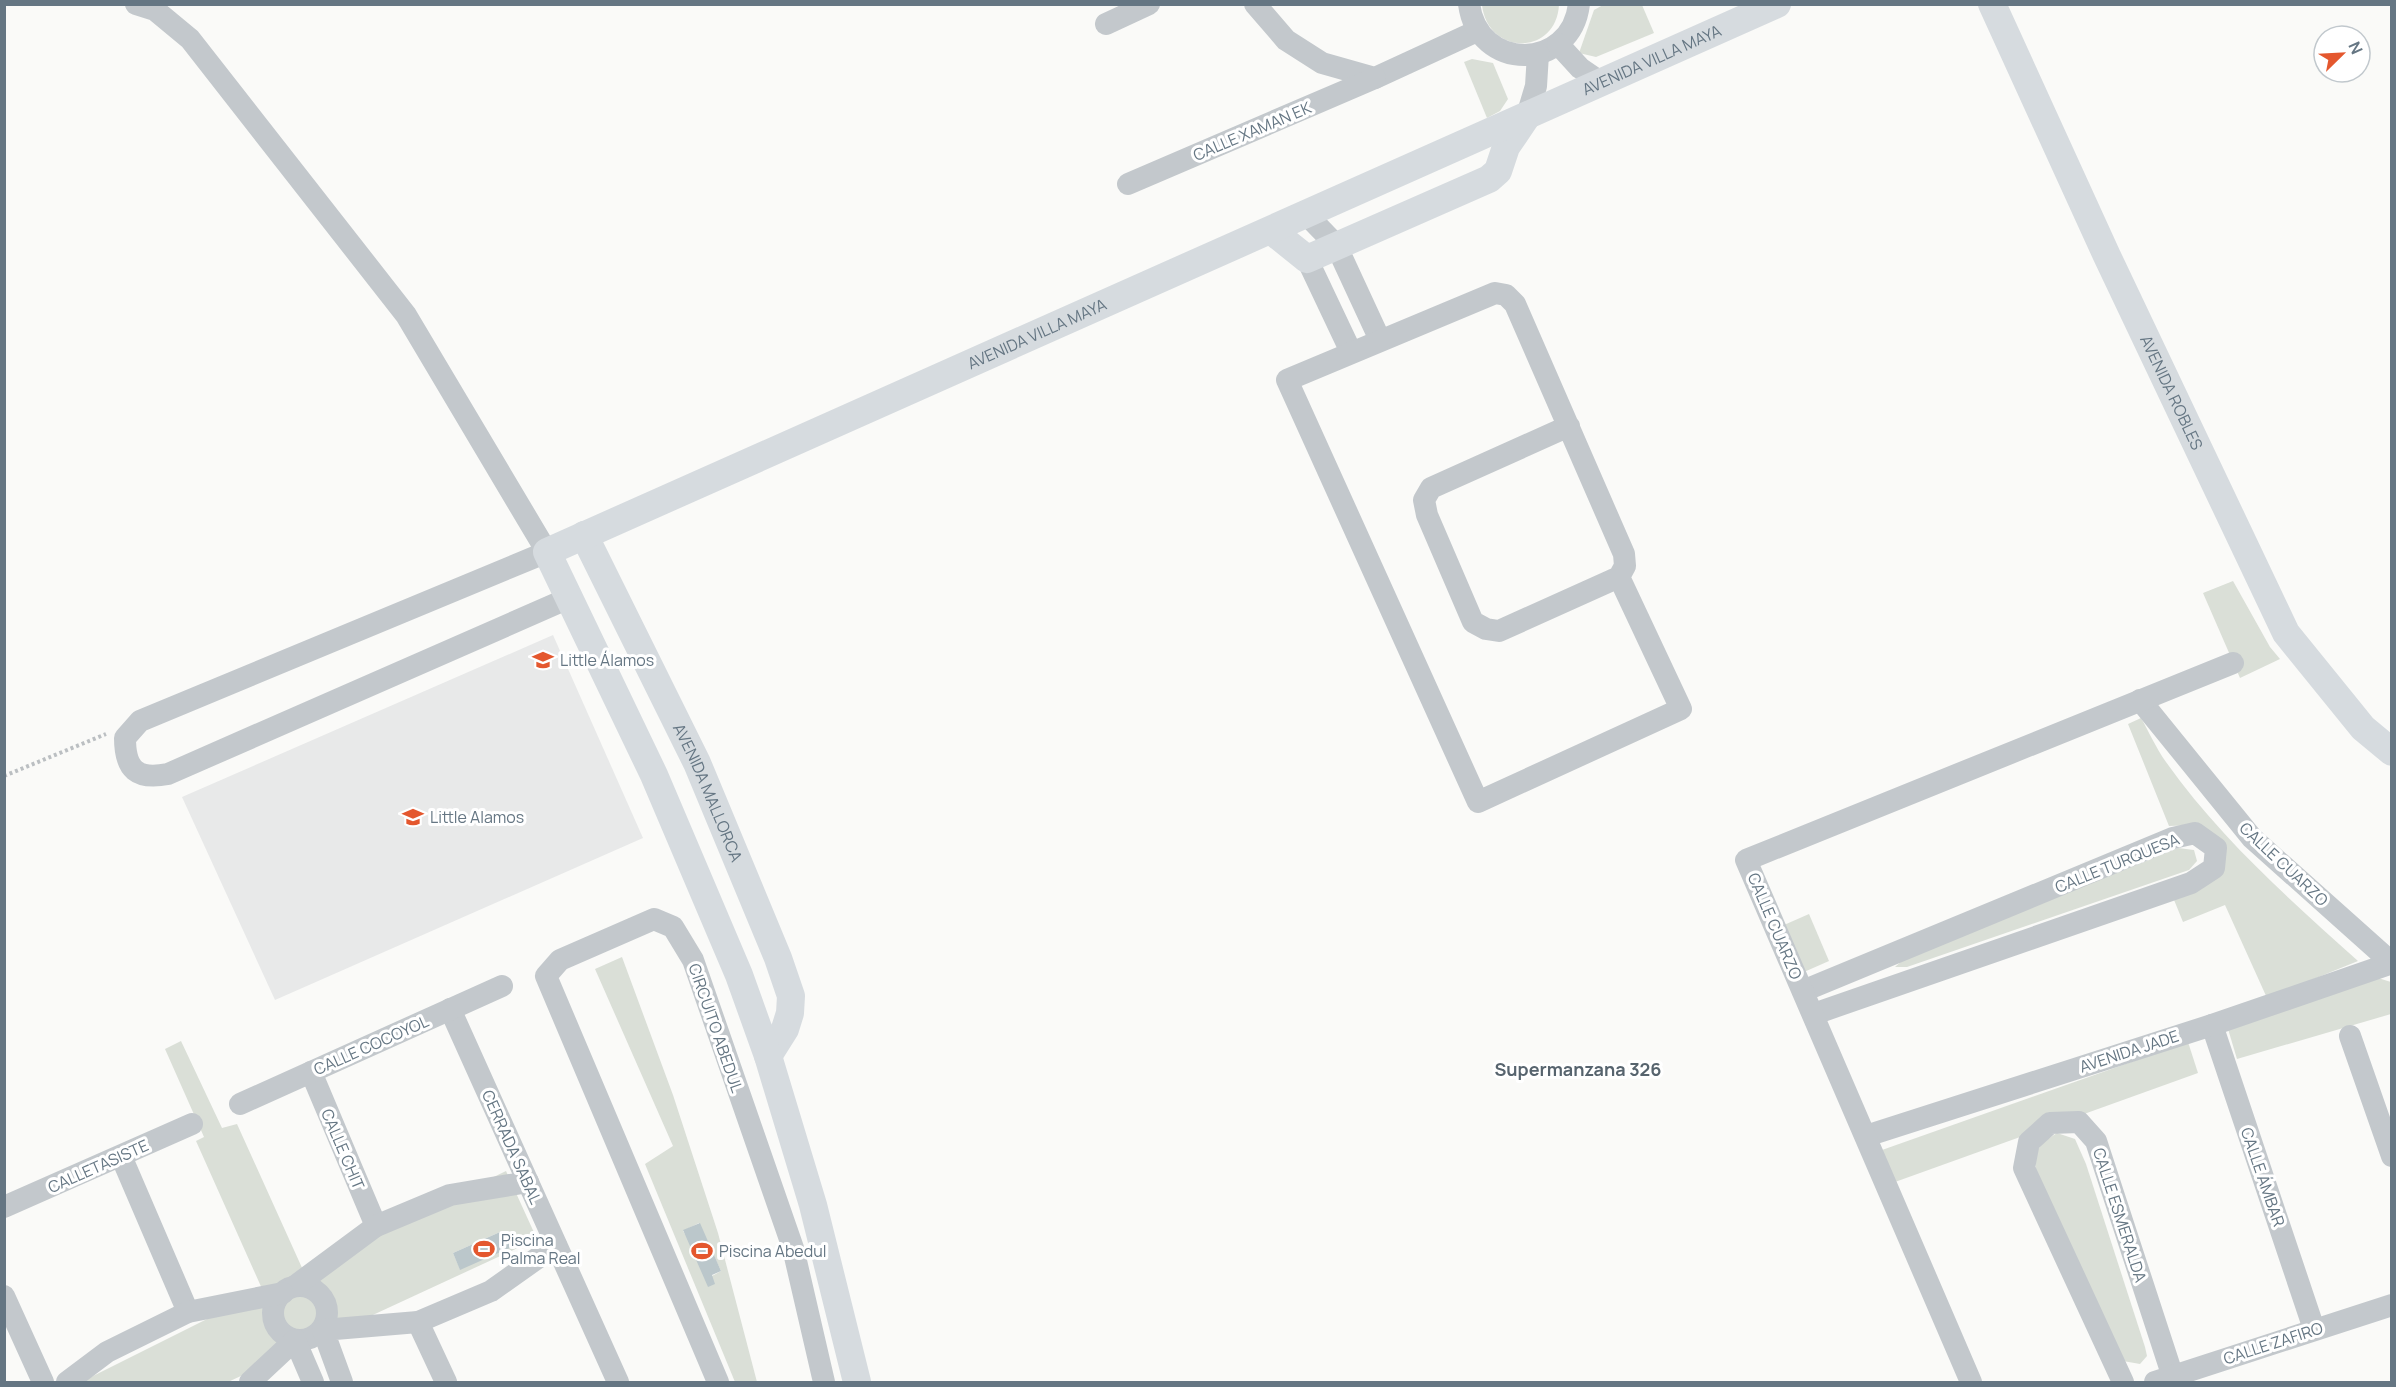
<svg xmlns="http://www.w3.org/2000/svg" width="2396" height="1387" viewBox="0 0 2396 1387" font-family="Manrope,sans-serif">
<rect width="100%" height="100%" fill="#fafaf8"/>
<polygon fill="#e8e9e9" points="553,635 643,838 275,1000 182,797"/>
<g fill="#dadfd7" fill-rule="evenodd">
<path d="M1482 5H1559C1556 56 1488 56 1482 5Z"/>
<polygon points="1603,5 1642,5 1654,33 1596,57 1579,53 1594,10"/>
<polygon points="1472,59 1493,63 1508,99 1500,111 1487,118 1464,62"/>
<polygon points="2233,581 2270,647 2280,659 2240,678 2203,593"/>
<path d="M2141 718C2149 732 2156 748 2166 762 2220 838 2289 899 2358 961L2267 998 2225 905 2183 922 2172 895 2220 850 2196 825 2169 826 2128 724Z"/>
<polygon points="2178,848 2194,850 2197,861 2189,870 1907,967 1895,967 1904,959"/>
<polygon points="1809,914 1829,961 1804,972 1784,925"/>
<path d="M622 957 673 1095 718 1233 757 1382H735L645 1164 673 1146 595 969ZM699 1223 721 1271 712 1276 683 1231Z"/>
<polygon points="2378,978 2391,982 2391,1014 2237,1059 2228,1029"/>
<path d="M181 1041 222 1128 237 1124 303 1270 506 1171 537 1239 228 1382H81L263 1291 196 1141 204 1137 165 1049ZM500 1232 505 1241 460 1269 453 1253Z"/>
<polygon points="2188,1042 2198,1073 1895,1182 1882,1150"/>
<path d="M2057 1133 2075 1139 2086 1164 2145 1347 2147 1356 2140 1364 2123 1361 2037 1175C2032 1151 2037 1146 2057 1133Z"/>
</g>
<g fill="#bbc7cb">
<polygon points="700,1223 721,1271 712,1275 715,1284 708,1287 683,1230"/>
<polygon points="500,1232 505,1241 513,1237 516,1245 460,1270 453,1253"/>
</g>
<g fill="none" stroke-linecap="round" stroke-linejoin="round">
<polyline stroke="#bbbfc2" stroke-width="4" stroke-dasharray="3 3" stroke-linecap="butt" points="4,776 106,734"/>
<g stroke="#c3c8cc" stroke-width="22">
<path d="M136 4 155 10 190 39 406 315 547 552 140 721 125 738C125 770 137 780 168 774L569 598"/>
<polyline points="1255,4 1286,40 1322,63 1375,78 1477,31"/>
<path d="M1469 4C1478 72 1571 72 1579 4"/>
<polyline points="1106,24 1149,4"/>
<polyline points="1558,44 1580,68 1602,83"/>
<polyline points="1527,116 1536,86 1538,54"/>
<polyline points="1128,184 1375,78"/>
<polyline points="1307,215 1336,245 1380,340"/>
<polyline points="1307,259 1351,352"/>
<polyline points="1569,426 1431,488 1424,500 1427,515 1473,622 1486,629 1499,631 1619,577 1625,566 1624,554 1515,304 1506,295 1495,293 1287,380 1478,802 1681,709 1619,577"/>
<polyline points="1803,991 2173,838 2195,833 2216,848 2214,868 2191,883 1814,1014"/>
<polyline points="450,1009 618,1382"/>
<polyline points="2212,1025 2314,1329"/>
<polyline points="2350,1036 2392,1156"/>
<polyline points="311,1072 376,1226"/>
<polyline points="240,1104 502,986"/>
<polyline points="1866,1136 2212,1025 2392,963 2252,838 2140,700"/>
<polyline points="121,1156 188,1312"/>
<polyline points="4,1207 192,1124"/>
<circle cx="300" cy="1313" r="27"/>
<polyline points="295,1286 376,1226 450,1195 528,1182"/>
<polyline points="4,1296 43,1382"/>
<polyline points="418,1322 446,1382"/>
<polyline points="67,1382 107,1352 188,1312 283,1293"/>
<polyline points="250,1382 295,1340 313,1382"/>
<polyline points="342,1382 323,1330 418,1322 491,1291 556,1245"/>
<polyline points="718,1382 546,976 560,960 654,919 673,927 693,960 793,1248 824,1382"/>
<polyline points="1971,1382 1746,860 2233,663"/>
<polyline points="2123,1382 2024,1168 2029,1142 2050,1123 2079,1122 2096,1141 2173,1377"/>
<polyline points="2155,1382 2392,1305"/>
</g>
<g stroke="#d6dbdf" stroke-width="28">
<path id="s1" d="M1992 4 2107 256 2286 633 2363 728 2392 752"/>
<polyline points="1272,231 1307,259 1489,179 1498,171 1506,147 1527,116"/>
<path id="s2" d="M584 535 697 763 778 958 791 996 790 1013 785 1029 768 1056"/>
<path id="s3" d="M857 1382 813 1205 768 1056 739 975 654 775 547 552 1777 4"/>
</g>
</g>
<defs>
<symbol id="school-bare" viewBox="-9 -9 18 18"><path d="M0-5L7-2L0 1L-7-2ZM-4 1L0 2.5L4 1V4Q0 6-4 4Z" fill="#e4572e" stroke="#fff" stroke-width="2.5" paint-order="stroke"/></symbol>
<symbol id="stadium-bare" viewBox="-9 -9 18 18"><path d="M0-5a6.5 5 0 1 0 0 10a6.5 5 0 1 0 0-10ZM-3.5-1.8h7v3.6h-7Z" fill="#e4572e" stroke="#fff" stroke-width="2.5" paint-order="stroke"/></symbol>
</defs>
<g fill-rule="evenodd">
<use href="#school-bare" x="528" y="645" width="30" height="30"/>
<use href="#school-bare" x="398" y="802" width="30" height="30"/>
<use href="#stadium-bare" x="469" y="1234" width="30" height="30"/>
<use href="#stadium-bare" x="687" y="1236" width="30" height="30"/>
</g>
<g text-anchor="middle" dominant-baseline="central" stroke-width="6" stroke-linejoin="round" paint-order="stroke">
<g font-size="16" fill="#657683" stroke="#fff">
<text stroke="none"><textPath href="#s3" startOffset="2098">AVENIDA VILLA MAYA</textPath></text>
<text transform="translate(1252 131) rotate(-23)">CALLE XAMAN EK</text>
<text stroke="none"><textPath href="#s3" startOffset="1425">AVENIDA VILLA MAYA</textPath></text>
<text stroke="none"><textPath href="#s1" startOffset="428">AVENIDA ROBLES</textPath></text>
<text stroke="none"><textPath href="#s2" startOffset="286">AVENIDA MALLORCA</textPath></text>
<text transform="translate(2117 863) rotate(-22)">CALLE TURQUESA</text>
<text transform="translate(2284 864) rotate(43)">CALLE CUARZO</text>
<text transform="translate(1775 926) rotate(67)">CALLE CUARZO</text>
<text transform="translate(716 1028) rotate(71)">CIRCUITO ABEDUL</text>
<text transform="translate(371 1045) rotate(-24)">CALLE COCOYOL</text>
<text transform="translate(2129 1051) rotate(-18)">AVENIDA JADE</text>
<text transform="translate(512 1147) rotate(66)">CERRADA SABAL</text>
<text transform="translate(343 1149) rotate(67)">CALLE CHIT</text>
<text transform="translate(98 1166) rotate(-24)">CALLETASISTE</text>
<text transform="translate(2263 1177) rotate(71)">CALLE ÁMBAR</text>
<text transform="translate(2120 1215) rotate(72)">CALLE ESMERALDA</text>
<text transform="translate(2273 1343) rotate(-18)">CALLE ZAFIRO</text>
</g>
<g font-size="16" fill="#657683" stroke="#fff" text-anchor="start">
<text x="560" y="660">Little Álamos</text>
<text x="430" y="817">Little Alamos</text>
<text x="501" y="1240">Piscina<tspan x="501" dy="18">Palma Real</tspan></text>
<text x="719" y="1251">Piscina Abedul</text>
</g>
<g font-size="18" font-weight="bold" fill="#57646e" stroke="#fff">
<text x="1578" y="1069">Supermanzana 326</text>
</g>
</g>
<rect width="2396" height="1387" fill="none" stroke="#657683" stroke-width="12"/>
<g transform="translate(2342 54) rotate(66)"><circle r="28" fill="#ffffff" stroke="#c1c8cd" stroke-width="1.5"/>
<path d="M0-4.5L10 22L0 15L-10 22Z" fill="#e4572e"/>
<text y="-9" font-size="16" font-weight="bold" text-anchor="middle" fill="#657683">N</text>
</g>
</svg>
